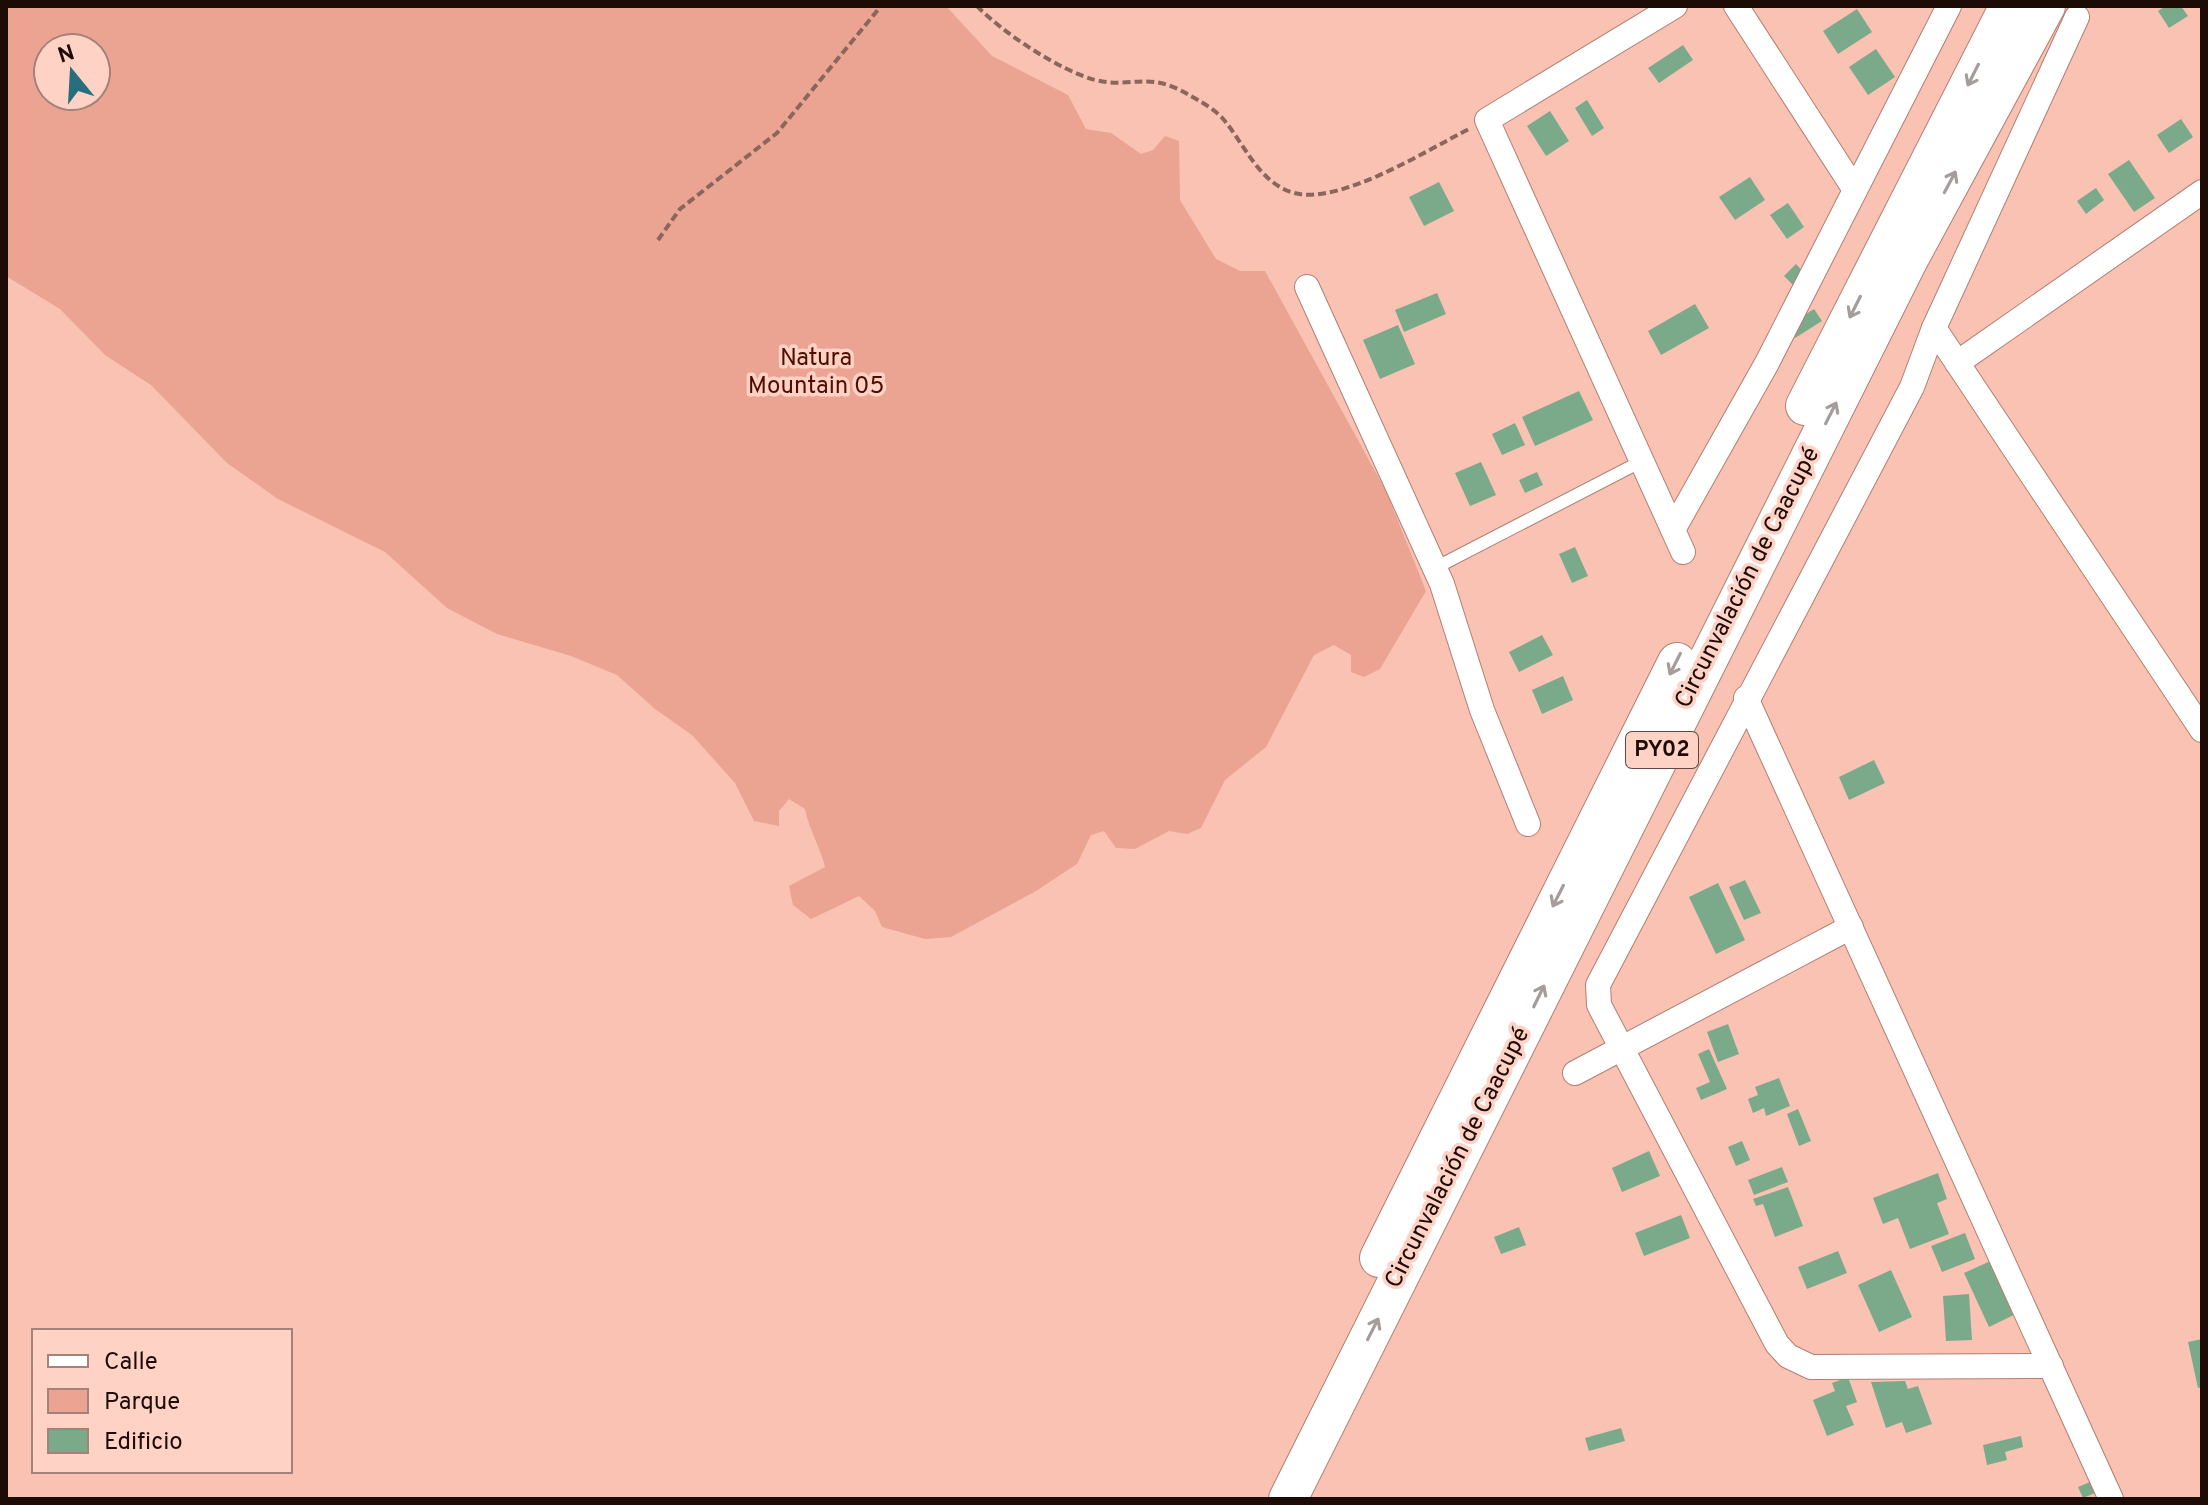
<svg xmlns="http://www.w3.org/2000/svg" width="2208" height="1505" viewBox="0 0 2208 1505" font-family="Overpass,sans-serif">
<rect width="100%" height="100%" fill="#f9c2b3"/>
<path fill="#eaa491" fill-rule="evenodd" d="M6 6H946L992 56 1068 95 1086 129 1111 133 1141 154 1153 150 1165 136 1179 141 1180 200 1216 259 1240 271H1265L1386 491 1426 591 1380 669 1364 677 1351 672V655L1334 645 1314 655 1266 747 1225 780 1201 828 1187 834 1169 831 1135 849 1116 848 1104 831 1091 835 1077 864 1036 891 951 937 925 939 882 927 875 911 859 896 811 919 793 905 789 886 825 867C820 846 809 830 805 809L789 799 779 811V826L754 821 735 783 692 735 655 709 617 675 571 656 497 634 447 608 385 552 278 499 227 463 151 385 105 355 60 309 6 276ZM48 48H96V96H48Z"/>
<g fill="#7baa8b">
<polygon points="2166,6 2181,6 2188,16 2169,28 2158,11"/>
<polygon points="1857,9 1872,32 1838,54 1823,31"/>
<polygon points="1683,45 1693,60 1659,83 1648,68"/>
<polygon points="1876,49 1895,77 1868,95 1849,67"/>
<polygon points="1587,100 1604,128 1592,136 1575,108"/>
<polygon points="1550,111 1569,141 1546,156 1527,126"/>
<polygon points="2181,119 2193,137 2169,153 2157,135"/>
<polygon points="2129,160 2155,198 2134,212 2108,174"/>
<polygon points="1750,177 1765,200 1735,220 1719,197"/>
<polygon points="1439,182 1454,211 1424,226 1409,197"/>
<polygon points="2096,188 2104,200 2086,214 2077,201"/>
<polygon points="1788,203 1804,227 1787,239 1770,215"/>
<polygon points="1796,264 1807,276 1796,288 1784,276"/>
<polygon points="1437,293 1446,314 1404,332 1395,310"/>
<polygon points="1695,304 1709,328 1661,355 1648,331"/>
<polygon points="1814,309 1822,321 1795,338 1787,326"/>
<polygon points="1398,325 1415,364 1380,379 1363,340"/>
<polygon points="1579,391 1593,420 1535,446 1522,417"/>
<polygon points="1515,423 1525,445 1502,455 1492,434"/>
<polygon points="1481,462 1496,495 1470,506 1455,473"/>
<polygon points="1537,472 1543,485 1525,493 1519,480"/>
<polygon points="1575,547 1588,576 1572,583 1559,554"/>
<polygon points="1542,635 1553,655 1519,672 1509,652"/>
<polygon points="1563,676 1573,700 1542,714 1532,690"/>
<polygon points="1874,760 1885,783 1849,800 1839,777"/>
<polygon points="1745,880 1761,913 1744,920 1729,887"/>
<polygon points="1718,883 1745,940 1716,954 1689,897"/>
<polygon points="1728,1024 1739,1054 1718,1062 1707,1032"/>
<polygon points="1709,1049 1727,1089 1701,1100 1696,1088 1710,1082 1698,1054"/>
<polygon points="1779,1078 1790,1106 1766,1116 1764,1108 1753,1113 1748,1099 1758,1095 1755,1087"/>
<polygon points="1798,1109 1811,1141 1799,1146 1787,1114"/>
<polygon points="1742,1141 1750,1160 1736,1166 1728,1147"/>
<polygon points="1649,1151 1660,1176 1622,1192 1612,1168"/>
<polygon points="1782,1167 1788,1182 1754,1195 1748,1180"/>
<polygon points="1938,1173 1947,1199 1937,1203 1949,1234 1910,1249 1898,1218 1883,1224 1873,1198"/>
<polygon points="1788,1187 1803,1226 1775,1237 1763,1204 1756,1206 1753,1199"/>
<polygon points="1681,1215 1690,1238 1644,1256 1635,1233"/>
<polygon points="1519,1227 1526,1245 1501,1254 1494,1237"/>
<polygon points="1965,1233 1975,1259 1942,1272 1931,1246"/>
<polygon points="1838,1251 1847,1273 1807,1289 1798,1267"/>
<polygon points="1995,1259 2020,1312 1989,1327 1964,1273"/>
<polygon points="1891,1270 1912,1317 1879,1332 1858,1285"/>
<polygon points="1969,1294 1972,1340 1946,1341 1943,1296"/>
<polygon points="2202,1339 2202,1387 2198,1388 2188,1342"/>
<polygon points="1848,1377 1857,1402 1846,1406 1854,1425 1827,1436 1813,1400 1835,1391 1832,1383"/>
<polygon points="1905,1381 1908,1389 1918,1386 1932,1424 1906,1433 1902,1422 1886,1428 1871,1382"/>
<polygon points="1621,1428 1625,1441 1589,1451 1585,1438"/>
<polygon points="2021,1436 2023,1447 2005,1452 2007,1460 1987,1465 1983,1445"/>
<polygon points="2090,1482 2095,1493 2083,1498 2078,1487"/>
</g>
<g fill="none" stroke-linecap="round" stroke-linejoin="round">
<defs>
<polyline id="service" points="1435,568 1644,460"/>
<g id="minor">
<polyline points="1675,6 1487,120 1683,552"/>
<polyline points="1736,6 1855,190"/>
<polyline points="1307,287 1442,584 1482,710 1528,824"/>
<polyline points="1934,328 2202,730"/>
<polyline points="1957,363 2202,192"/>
<polyline points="1674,528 1767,363 1949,6"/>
<polyline points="1746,698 2111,1499"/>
<polyline points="1575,1073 1851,927"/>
<polyline points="2051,1366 1811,1367 1788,1356 1777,1344 1599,1005 1598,985 1912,387 1934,328 2077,17"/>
</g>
<g id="trunk">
<polyline points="1805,406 2009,6"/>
<polyline points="1379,1258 1677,662"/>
<polyline points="1288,1499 1908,261 2046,6"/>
</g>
</defs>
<use href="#service" stroke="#b27f72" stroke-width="14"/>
<use href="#minor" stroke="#b27f72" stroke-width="26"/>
<use href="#trunk" stroke="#b27f72" stroke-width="40"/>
<g stroke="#8b665c" stroke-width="4" stroke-dasharray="8 4" stroke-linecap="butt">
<path d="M977 6C1003 33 1059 70 1095 80 1133 89 1148 70 1189 95 1200 101 1216 110 1224 120 1245 145 1259 183 1294 193 1341 205 1427 150 1469 129"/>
<polyline points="658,240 680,209 777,133 881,6"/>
</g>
<use href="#service" stroke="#fff" stroke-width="12"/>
<use href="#minor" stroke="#fff" stroke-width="24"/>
<use href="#trunk" stroke="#fff" stroke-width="38"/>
</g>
<defs><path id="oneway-shaft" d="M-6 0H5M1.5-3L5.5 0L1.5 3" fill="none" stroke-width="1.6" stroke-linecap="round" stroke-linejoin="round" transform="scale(2)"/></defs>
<g stroke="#a59d9b">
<use href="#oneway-shaft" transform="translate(1973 75) rotate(117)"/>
<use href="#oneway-shaft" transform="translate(1950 182) rotate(-62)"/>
<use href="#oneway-shaft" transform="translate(1855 307) rotate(117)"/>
<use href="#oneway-shaft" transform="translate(1831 413) rotate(-63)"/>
<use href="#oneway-shaft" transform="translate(1675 664) rotate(117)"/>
<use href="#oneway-shaft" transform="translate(1558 896) rotate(117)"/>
<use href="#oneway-shaft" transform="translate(1539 996) rotate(-64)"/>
<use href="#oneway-shaft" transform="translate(1373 1329) rotate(-63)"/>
</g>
<g text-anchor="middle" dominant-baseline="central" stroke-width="7" stroke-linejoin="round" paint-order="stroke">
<rect fill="#ffd2c6" stroke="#614740" stroke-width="2" x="1626" y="732" width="72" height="36" rx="6"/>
<g font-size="22" font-weight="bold" fill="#1d0b06">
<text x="1662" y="750">PY02</text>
</g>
<g font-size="24" fill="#510e00" stroke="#ffd2c6">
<text x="816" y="359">Natura<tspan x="816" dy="28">Mountain 05</tspan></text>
</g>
<g font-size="24" fill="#1d0b06" stroke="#ffd2c6">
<text transform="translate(1748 578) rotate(-63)">Circunvalación de Caacupé</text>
<text transform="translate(1458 1158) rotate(-63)">Circunvalación de Caacupé</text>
</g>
</g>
<rect width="2208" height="1505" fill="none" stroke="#1d0b06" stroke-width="16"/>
<rect x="32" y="1329" width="260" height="144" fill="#ffd2c6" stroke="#a58279" stroke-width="2"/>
<rect x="48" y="1355" width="40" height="12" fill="#ffffff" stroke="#a58279" stroke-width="2"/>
<text x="104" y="1369" font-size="24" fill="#1d0b06">Calle</text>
<rect x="48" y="1389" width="40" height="24" fill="#eaa491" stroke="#a58279" stroke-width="2"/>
<text x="104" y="1409" font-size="24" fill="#1d0b06">Parque</text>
<rect x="48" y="1429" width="40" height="24" fill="#7baa8b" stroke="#a58279" stroke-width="2"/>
<text x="104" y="1449" font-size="24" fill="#1d0b06">Edificio</text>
<g transform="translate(72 72) rotate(342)"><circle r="38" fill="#ffd2c6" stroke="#a58279" stroke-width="2"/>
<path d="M0-6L14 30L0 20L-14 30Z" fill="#296e7e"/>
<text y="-12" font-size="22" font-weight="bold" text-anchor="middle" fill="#1d0b06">N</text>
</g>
</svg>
